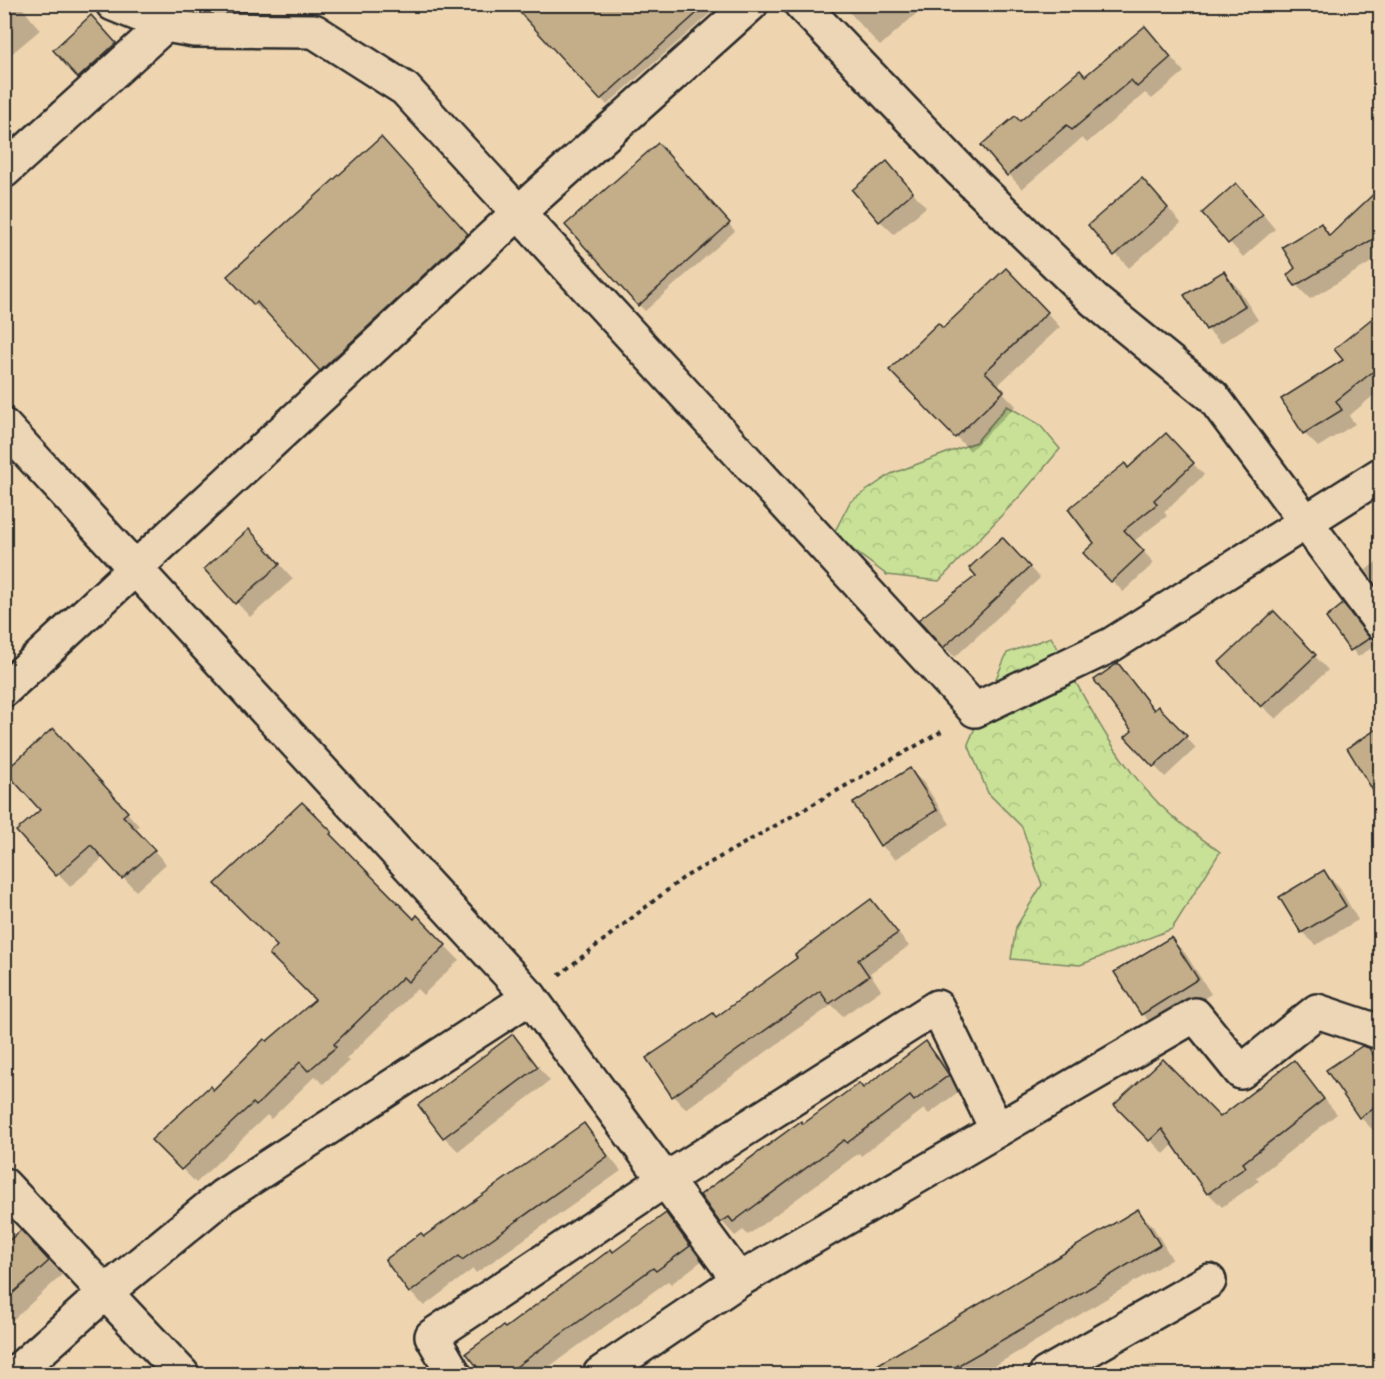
<svg xmlns="http://www.w3.org/2000/svg" width="1385" height="1379" viewBox="0 0 1385 1379" font-family="Kalam,sans-serif">
<defs>
<pattern id="forest-crowns" width="20" height="18" patternUnits="userSpaceOnUse" patternTransform="scale(1.5)"><rect width="20" height="18" fill="#c8e197"/><path d="M2 6a3 3 0 1 1 6 0M12 15a3 3 0 1 1 6 0" fill="none" stroke="#acc182"/></pattern>
</defs>
<rect width="100%" height="100%" fill="#eed5b0"/>
<filter id="ink" filterUnits="userSpaceOnUse"><feTurbulence type="fractalNoise" baseFrequency=".0167" numOctaves="2"/><feDisplacementMap in="SourceGraphic" scale="12" xChannelSelector="R" yChannelSelector="G"/><feConvolveMatrix kernelMatrix="1 2 1 2 8 2 1 2 1" color-interpolation-filters="sRGB"/></filter>
<g filter="url(#ink)">
<g fill="url(#forest-crowns)" stroke="#7a8661" stroke-width="1.5">
<polygon points="1007,406 1039,424 1060,449 1021,495 939,581 887,575 833,535 850,502 891,474 976,442"/>
<path d="M1051 637C1085 698 1118 769 1172 816 1187 829 1204 840 1220 852L1172 929 1080 965 1011 959 1016 927 1042 885 1022 827 988 793 968 744 1007 653Z"/>
</g>
<g fill="#0003">
<polygon points="4,4 19,4 40,30 4,60"/>
<polygon points="514,4 711,4 715,9 607,105"/>
<polygon points="842,4 927,4 880,46"/>
<polygon points="1145,28 1184,72 1152,99 1145,93 1087,143 1082,138 1022,189 983,145 1086,78"/>
<polygon points="105,31 129,58 93,90 79,77"/>
<polygon points="387,145 473,241 328,376 265,308 261,311 255,304"/>
<polygon points="664,151 735,231 645,311 639,305"/>
<polygon points="887,163 926,207 894,234 880,221"/>
<polygon points="1380,190 1380,257 1310,299 1296,285 1321,224 1332,236"/>
<polygon points="1156,194 1181,223 1129,268 1090,225"/>
<polygon points="1250,199 1275,229 1243,257 1204,213"/>
<polygon points="1223,273 1237,287 1258,320 1221,343 1207,329"/>
<polygon points="1020,284 1060,327 997,386 1016,406 970,451 891,370 943,330"/>
<polygon points="1375,319 1380,324 1380,390 1349,416 1355,424 1318,447 1304,433 1346,361"/>
<polygon points="1176,446 1204,475 1164,512 1167,516 1134,541 1154,563 1123,592 1086,553 1096,543 1129,470"/>
<polygon points="263,545 293,579 250,617 206,569"/>
<polygon points="1012,550 1040,578 955,657 944,647"/>
<polygon points="1380,559 1380,589 1366,570"/>
<polygon points="1350,613 1376,645 1358,657 1328,618"/>
<polygon points="1288,627 1328,670 1276,719 1262,706"/>
<polygon points="1117,665 1156,711 1169,719 1196,748 1165,777 1127,737 1134,731"/>
<polygon points="1380,729 1380,796 1349,749"/>
<polygon points="65,743 139,826 135,829 166,864 136,891 104,857 70,887 58,874 42,810"/>
<polygon points="910,770 924,783 950,824 895,859 881,845"/>
<polygon points="302,804 414,921 417,917 459,960 423,995 417,989 346,1059 349,1061 323,1084 315,1076 271,1119 267,1115 196,1183 154,1140 317,1000 279,946"/>
<polygon points="1324,872 1338,885 1358,920 1316,945 1302,932"/>
<polygon points="871,901 909,946 870,973 881,990 843,1016 832,1005 686,1109 673,1096 648,1058 717,1019"/>
<polygon points="1171,939 1185,953 1211,994 1156,1028 1142,1014"/>
<polygon points="513,1036 550,1081 458,1151 444,1137"/>
<polygon points="926,1043 939,1057 962,1089 929,1114 924,1109 861,1156 859,1153 748,1235 743,1230 735,1236 722,1222 702,1196 863,1090"/>
<polygon points="1368,1049 1380,1062 1380,1126 1374,1131 1360,1117 1328,1070"/>
<polygon points="1294,1062 1337,1114 1256,1178 1259,1181 1222,1207 1208,1193 1174,1144 1164,1154 1116,1105 1220,1119"/>
<polygon points="584,1125 621,1171 476,1273 473,1269 424,1306 410,1292 425,1238"/>
<polygon points="1138,1211 1152,1225 1172,1259 981,1374 867,1374"/>
<polygon points="666,1215 703,1260 671,1284 668,1281 539,1374 484,1374 468,1353"/>
<polygon points="4,1224 16,1236 34,1246 62,1275 4,1328"/>
<polygon points="1151,1364 1162,1374 1131,1374"/>
<polygon points="1302,1369 1307,1374 1294,1374"/>
</g>
<g fill="#c4ae89" stroke="#2b2b2b" stroke-width="1.5">
<polygon points="512,4 707,4 600,100"/>
<polygon points="91,15 116,43 78,78 53,50"/>
<polygon points="1145,26 1171,57 1137,87 1131,80 1072,130 1067,125 1007,176 981,145 1015,116 1020,121 1080,70 1085,76"/>
<polygon points="381,137 468,234 320,371 257,302 254,305 227,276"/>
<polygon points="658,143 730,223 638,306 565,225"/>
<polygon points="887,161 913,192 879,222 852,190"/>
<polygon points="1142,178 1168,208 1114,256 1088,225"/>
<polygon points="1236,183 1263,214 1228,244 1202,213"/>
<polygon points="1380,188 1380,235 1295,286 1287,275 1295,268 1282,247 1321,223 1329,236"/>
<polygon points="1006,268 1048,312 985,372 1004,391 955,438 889,370 938,323 943,328"/>
<polygon points="1224,271 1245,306 1206,330 1184,295"/>
<polygon points="1380,312 1380,366 1336,401 1342,410 1303,434 1281,399 1343,360 1334,349"/>
<polygon points="1166,433 1194,463 1154,500 1157,504 1124,530 1144,551 1111,582 1083,553 1094,543 1068,509 1125,463 1128,468"/>
<polygon points="249,529 280,564 235,604 204,569"/>
<polygon points="1002,537 1030,567 943,648 918,620 976,576 969,568"/>
<polygon points="1343,604 1370,638 1350,651 1326,618"/>
<polygon points="1274,611 1316,655 1261,707 1219,662"/>
<polygon points="1118,663 1154,710 1158,706 1187,736 1153,767 1125,737 1132,731 1094,680"/>
<polygon points="1380,727 1380,802 1347,748"/>
<polygon points="53,728 128,812 123,816 155,850 122,879 91,845 56,876 16,831 40,810 5,771"/>
<polygon points="910,768 937,810 880,846 853,803"/>
<polygon points="302,802 332,832 330,834 414,919 417,915 446,945 408,982 403,977 334,1044 336,1047 308,1071 300,1062 256,1106 253,1103 181,1170 151,1140 210,1086 213,1090 264,1039 267,1041 315,1000 269,954 277,946 215,884"/>
<polygon points="1324,870 1346,906 1301,933 1279,897"/>
<polygon points="871,899 898,933 858,960 869,976 829,1004 820,991 672,1097 646,1058 713,1013 716,1017 797,958 795,955"/>
<polygon points="1171,937 1198,979 1141,1015 1114,972"/>
<polygon points="513,1034 538,1067 443,1138 418,1105"/>
<polygon points="926,1041 949,1075 914,1101 910,1096 847,1143 844,1140 733,1222 729,1217 720,1223 700,1195 801,1121 803,1124 859,1083 863,1088"/>
<polygon points="1362,1046 1369,1048 1380,1065 1380,1103 1359,1118 1326,1070"/>
<polygon points="1163,1059 1220,1117 1294,1060 1324,1099 1243,1163 1246,1167 1207,1194 1162,1129 1149,1141 1114,1105"/>
<polygon points="584,1123 608,1156 462,1260 459,1256 409,1293 385,1260 421,1233 424,1236"/>
<polygon points="1138,1209 1160,1245 1042,1317 943,1374 862,1374"/>
<polygon points="666,1213 690,1246 656,1271 653,1268 506,1374 483,1374 466,1353 503,1326 505,1328 611,1249 613,1252"/>
<polygon points="21,1230 49,1261 4,1301 4,1245"/>
</g>
<g fill="none" stroke-linecap="round" stroke-linejoin="round">
<defs>
<g id="minor">
<polyline points="113,4 165,25 194,30 314,31 405,89 975,710 1111,645 1380,475"/>
<polyline points="801,4 961,171 1095,301 1213,397 1380,622"/>
<polyline points="4,171 165,25"/>
<polyline points="4,426 530,997 739,1280"/>
<polyline points="4,1185 182,1374"/>
<polyline points="14,1374 106,1292 223,1196 530,997"/>
<polyline points="454,1374 432,1336 665,1180 937,1007 997,1130"/>
<polyline points="600,1374 739,1280 1195,1015 1241,1072 1317,1011 1377,1031 1380,1029"/>
<polyline points="1046,1374 1209,1281"/>
</g>
<polyline id="tertiary" points="4,690 518,213 751,4"/>
</defs>
<use href="#minor" stroke="#2b2b2b" stroke-width="38"/>
<use href="#tertiary" stroke="#2b2b2b" stroke-width="38"/>
<polyline stroke="#2b2b2b" stroke-width="4" stroke-dasharray="4.5 4.5" stroke-linecap="butt" points="559,975 683,878 944,730"/>
<use href="#minor" stroke="#edd6b5" stroke-width="33"/>
<use href="#tertiary" stroke="#edd6b5" stroke-width="33"/>
</g>
</g>
<rect width="1385" height="1379" fill="none" stroke="#edd6b5" stroke-width="24"/>
<rect x="12" y="12" width="1361" height="1355" fill="none" stroke="#2b2b2b" stroke-width="2" filter="url(#ink)"/>
</svg>
